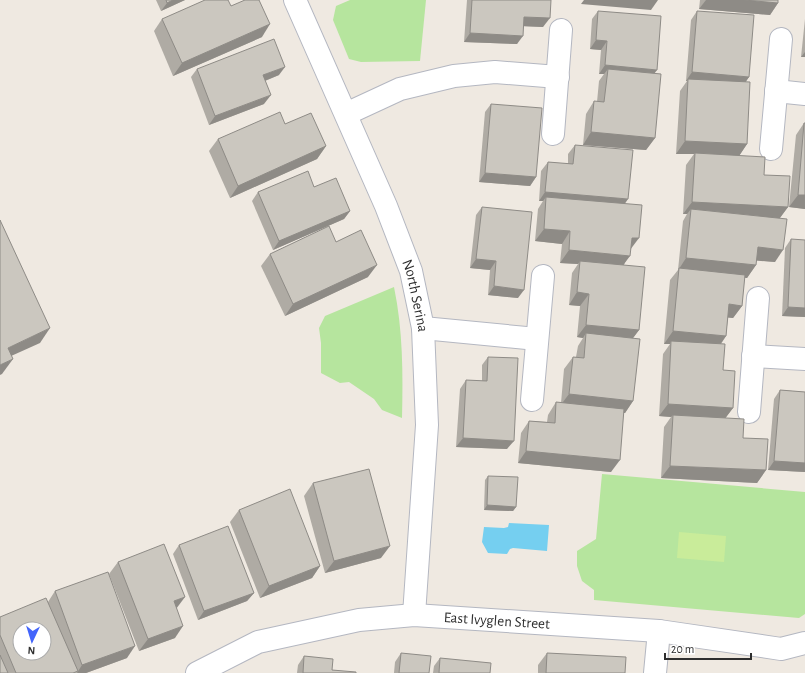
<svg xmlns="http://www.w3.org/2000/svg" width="805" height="673" viewBox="0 0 805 673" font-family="'Alegreya Sans',sans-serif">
<rect width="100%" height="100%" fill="#efe9e1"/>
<g fill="#b6e59e">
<polygon points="350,0 426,0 420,61 361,62 349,59 333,20 336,6"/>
<path d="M394 287C403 330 403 374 402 418L382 410 374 399 349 382 340 383 321 373V343L319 328 325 316Z"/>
<polygon points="602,474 805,492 805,614 799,618 594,600 594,590 582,581 577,566 577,551 596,539"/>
</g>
<polygon fill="#c9ec9a" points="679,532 726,536 724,562 677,558"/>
<polygon fill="#75cff0" points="509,523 549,525 547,551 513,548 510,549 507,554 488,553 482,542 484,527 504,528 508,527"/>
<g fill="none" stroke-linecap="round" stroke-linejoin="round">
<defs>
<g id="minor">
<path id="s1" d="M295 0 386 206 411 271 423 328 427 425 414 615"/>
<polyline points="776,91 805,94"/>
<polyline points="346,114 400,89 454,76 495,72 558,77"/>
<polyline points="553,134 561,30"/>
<polyline points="771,149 781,39"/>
<polyline points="423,328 537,339"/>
<polyline points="753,356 805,359"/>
<polyline points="532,400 543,276"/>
<polyline points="749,412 758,298"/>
<path id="s2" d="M197 673 258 642 359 620 414 615 659 631 781 649 805 643"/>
<polyline points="655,673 659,631"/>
</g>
</defs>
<use href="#minor" stroke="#b4b7c1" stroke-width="24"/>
<use href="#minor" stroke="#fff" stroke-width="22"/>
</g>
<g fill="#afaba4">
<polygon points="156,0 185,0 161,11"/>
<polygon points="467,0 551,0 543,27 524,26 517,44 464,42"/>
<polygon points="700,0 778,0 778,3 770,15 699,9"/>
<polygon points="231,6 262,37 173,76 154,31 162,19"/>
<polygon points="598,11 654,73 655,138 646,150 583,145 586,114 594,101 597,102 599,81 604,74 599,74 601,50 590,49 592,19"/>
<polygon points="697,11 749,77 745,82 747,144 739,156 764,175 788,207 780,218 775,262 756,260 756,265 747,278 744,277 742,306 733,318 728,317 726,336 721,344 723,370 733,408 725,418 743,438 766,470 757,483 661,478 664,427 671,417 659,416 663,354 670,344 664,344 670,280 678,270 683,221 687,214 683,214 686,165 694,154 676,154 680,91 687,81 686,81 691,20"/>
<polygon points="805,19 805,57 801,57"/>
<polygon points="197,69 279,75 265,81 264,104 209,125 191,77"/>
<polygon points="491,104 536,177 530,186 479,182 485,112"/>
<polygon points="804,123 805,123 805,209 789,207 796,135"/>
<polygon points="285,124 326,146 317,159 230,198 209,151 218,139"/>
<polygon points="575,145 625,204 630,250 624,265 639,330 633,338 633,401 625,413 624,413 611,472 518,463 521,433 529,421 547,422 548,415 556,402 561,403 564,369 573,357 576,357 578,346 583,338 577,337 580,306 569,305 572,273 578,264 560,263 562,244 535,241 538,209 543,201 539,201 541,171 548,162 568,164 568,154"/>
<polygon points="314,187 350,211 344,219 273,250 252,201 258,192"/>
<polygon points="482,207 518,298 488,295 490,270 470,268 476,215"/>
<polygon points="791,239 805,317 782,316 785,248"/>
<polygon points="336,242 368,277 285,316 261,266 270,254"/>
<polygon points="488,357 507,449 456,447 460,389 466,380 482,381 482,365"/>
<polygon points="780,390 805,392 805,472 768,470 774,399"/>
<polygon points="488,476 516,507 513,511 484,510 485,480"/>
<polygon points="313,483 381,558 325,573 304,496"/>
<polygon points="239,510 320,566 312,578 260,598 230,522"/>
<polygon points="179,545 254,593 247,601 198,620 173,554"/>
<polygon points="118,562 177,608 175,638 139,651 109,574"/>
<polygon points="55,591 127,658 86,673 0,673 0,617 48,602"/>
<polygon points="401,653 429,673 394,673 395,662"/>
<polygon points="547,653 625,673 538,673 538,665"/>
<polygon points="304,656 332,670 356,673 297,673 298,665"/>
<polygon points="440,658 490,673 433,673 434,666"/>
</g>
<g fill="#8e8b86">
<polygon points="173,0 185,0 161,11 167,3"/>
<polygon points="584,0 658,0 651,10 581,4"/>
<polygon points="706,0 744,0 778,3 770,15 699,9"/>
<polygon points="524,17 550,18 543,27 518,26"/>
<polygon points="270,24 262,37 173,76 182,63"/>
<polygon points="470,33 523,36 517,44 464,42"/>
<polygon points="596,40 607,41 601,50 590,49"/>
<polygon points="805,52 805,57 801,57"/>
<polygon points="605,65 657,70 651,78 608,69 604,74 599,74"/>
<polygon points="285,67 279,75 257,84 263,75"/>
<polygon points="692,72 749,77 743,86 688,79 687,81 686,81"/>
<polygon points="271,95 264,104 209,125 215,116"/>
<polygon points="591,132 655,138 646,150 583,145"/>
<polygon points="685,141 747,144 739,156 695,153 694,154 676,154"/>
<polygon points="326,146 317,159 230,198 238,186"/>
<polygon points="485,173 536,177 530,186 479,182"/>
<polygon points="545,192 628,199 622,208 546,197 543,201 539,201"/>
<polygon points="798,195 805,195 805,209 789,207"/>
<polygon points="692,202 788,207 779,219 691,209 687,214 683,214"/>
<polygon points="350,211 344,219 273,250 279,241"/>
<polygon points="544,229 570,231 562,244 535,241"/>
<polygon points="632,238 639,238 630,250"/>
<polygon points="758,247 783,250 775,262 749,260"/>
<polygon points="569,250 630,256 621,268 580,261 578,264 560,263"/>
<polygon points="686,258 756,265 747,278 678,271 679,269"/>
<polygon points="476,259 496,261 490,270 470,268"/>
<polygon points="377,265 368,277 285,316 293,304"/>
<polygon points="494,286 524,290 518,298 488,295"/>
<polygon points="577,292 589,294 580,306 569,305"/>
<polygon points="729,304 742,306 733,318 720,317"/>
<polygon points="788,307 805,308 805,317 782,316"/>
<polygon points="586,325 639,330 630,342 586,333 583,338 577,337"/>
<polygon points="50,328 40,343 0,361 8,348"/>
<polygon points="673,331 726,336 717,349 671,341 670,344 664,344"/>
<polygon points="13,359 2,374 0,375 0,365"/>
<polygon points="569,394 633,401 625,413 560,406"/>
<polygon points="668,404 733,408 724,420 673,415 671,417 659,416"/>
<polygon points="463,438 514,441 507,449 456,447"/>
<polygon points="526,451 620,460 611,472 518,463"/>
<polygon points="774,461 805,463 805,472 768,470"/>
<polygon points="670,466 766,470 757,483 661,478"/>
<polygon points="487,505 516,507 513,511 484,510"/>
<polygon points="390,546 381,558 325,573 334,561"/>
<polygon points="320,566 312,578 260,598 269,586"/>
<polygon points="254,593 247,601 198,620 204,611"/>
<polygon points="185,597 176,609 174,601"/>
<polygon points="183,626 175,638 139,651 148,639"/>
<polygon points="135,646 127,658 86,673 77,673 82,665"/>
</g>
<g fill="#cbc7bf" stroke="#8e8b86" fill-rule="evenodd">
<polygon points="166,0 173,0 167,3"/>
<polygon points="205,0 228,0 231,6 245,0 259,0 270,24 182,63 162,19"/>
<polygon points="472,0 551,0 550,18 524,17 523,36 470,33"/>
<polygon points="744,0 778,0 778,3"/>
<polygon points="598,11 661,16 657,70 605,65 607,41 596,40"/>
<polygon points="697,11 754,15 749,77 692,72"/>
<polygon points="274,39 285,67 263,75 271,95 215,116 197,69"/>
<polygon points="608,69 661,74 655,138 591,132 594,101 604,102"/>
<polygon points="688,79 750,82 747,144 685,141"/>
<polygon points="491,104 542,108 536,177 485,173"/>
<polygon points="280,112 285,124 311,113 326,146 238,186 218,139"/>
<polygon points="804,123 805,123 805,195 798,195"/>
<polygon points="575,145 633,150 628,199 545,192 548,162 573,164"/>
<polygon points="695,153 765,157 764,175 790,176 788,207 692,202"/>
<polygon points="308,171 314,187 336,178 350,211 279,241 258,192"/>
<polygon points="546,197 642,205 639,238 632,238 630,256 569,250 570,231 544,229"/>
<polygon points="482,207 532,212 524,290 494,286 496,261 476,259"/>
<polygon points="691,209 787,219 783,250 758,247 756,265 686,258"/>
<polygon points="0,220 50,328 8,348 13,359 0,365"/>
<polygon points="329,226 336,242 361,230 377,265 293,304 270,254"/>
<polygon points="791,239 805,240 805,308 788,307"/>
<polygon points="580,261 645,267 639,330 586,325 589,294 577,292"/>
<polygon points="679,268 745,275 742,306 729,304 726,336 673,331"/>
<polygon points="586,333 640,339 633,401 569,394 573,357 584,358"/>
<polygon points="671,341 725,344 723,370 735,371 733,408 668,404"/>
<polygon points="488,357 518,358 514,441 463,438 466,380 487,381"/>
<polygon points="780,390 805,392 805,463 774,461"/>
<polygon points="556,402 624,409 620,460 526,451 529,421 555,423"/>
<polygon points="673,415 744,419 743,438 768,439 766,470 670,466"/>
<polygon points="369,469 390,546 334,561 313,483"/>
<polygon points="488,476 518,477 516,507 487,505"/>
<polygon points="290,489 320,566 269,586 239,510"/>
<polygon points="228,526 254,593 204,611 179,545"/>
<polygon points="164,544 185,597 174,601 183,626 148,639 118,562"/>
<polygon points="108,572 135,646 82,665 55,591"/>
<path d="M46 598 78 671 73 673H16L0 635V617ZM20 629H44V653H20Z"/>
<polygon points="401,653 431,656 429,673 399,673"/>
<polygon points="547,653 626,657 625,673 546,673"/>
<polygon points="0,655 8,673 0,673"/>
<polygon points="304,656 333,659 332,670 356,672 356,673 303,673"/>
<polygon points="440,658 491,663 490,673 439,673"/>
</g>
<g text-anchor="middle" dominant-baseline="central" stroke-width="4" stroke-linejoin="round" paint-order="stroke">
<g font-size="15" fill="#2e2e2e" stroke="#fff">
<text stroke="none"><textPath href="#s1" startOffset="320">North Serina</textPath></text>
<text stroke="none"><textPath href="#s2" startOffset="310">East Ivyglen Street</textPath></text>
</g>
</g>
<g transform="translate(32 641) rotate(184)"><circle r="19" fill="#ffffff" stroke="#ababab"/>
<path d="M0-3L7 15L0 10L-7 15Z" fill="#4264fb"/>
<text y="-6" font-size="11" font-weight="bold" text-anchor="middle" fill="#2e2e2e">N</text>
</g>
<path d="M665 653v6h86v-6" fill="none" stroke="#2e2e2e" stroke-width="2"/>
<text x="671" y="653" font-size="12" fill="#2e2e2e" stroke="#ffffff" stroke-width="3" paint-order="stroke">20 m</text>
</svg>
